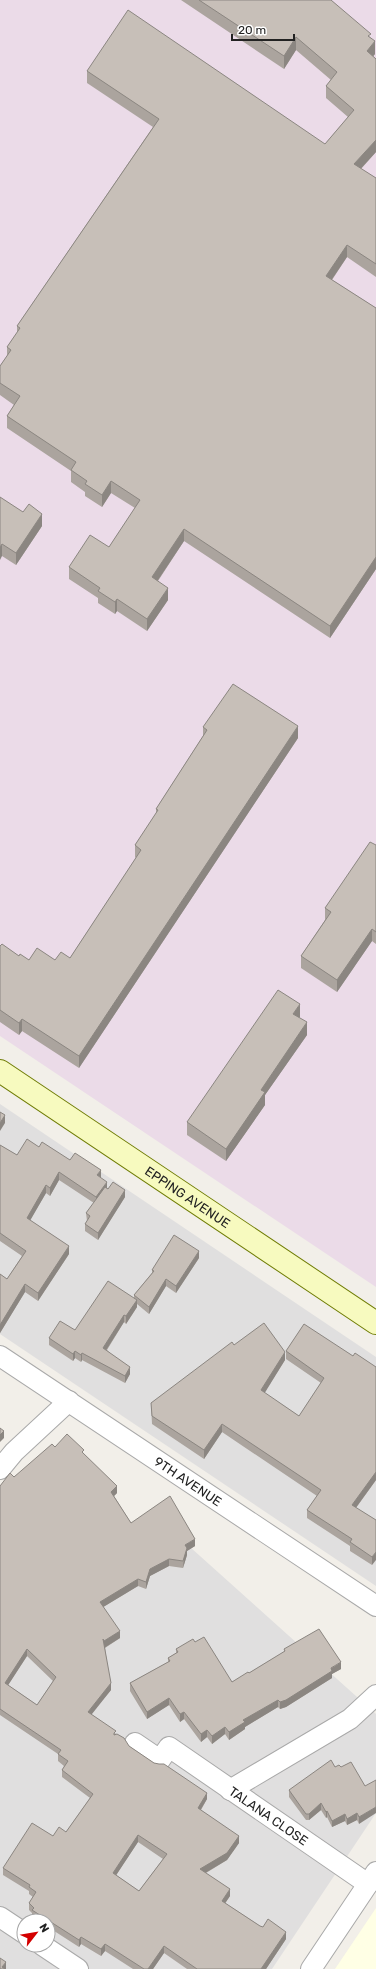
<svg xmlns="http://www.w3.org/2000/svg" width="376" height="1969" viewBox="0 0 376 1969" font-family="Rubik,sans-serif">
<rect width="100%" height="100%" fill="#f2efe9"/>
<g fill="#e0dfdf" fill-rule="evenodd">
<polygon points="0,1104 376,1357 376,1586 0,1334"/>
<path d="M161 1521 376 1714V1813L272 1969H0V1586ZM24 1921H48V1945H24Z"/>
</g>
<polygon fill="#ebdbe8" points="0,0 376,0 376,1287 0,1036"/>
<polygon fill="#ffffe5" points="376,1908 376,1969 335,1969"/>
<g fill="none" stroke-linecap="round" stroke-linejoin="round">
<defs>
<g id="street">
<path id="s1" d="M0 1356 376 1606"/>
<polyline points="0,1469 14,1452 69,1401"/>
<path id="s2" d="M135 1743 160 1760 169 1747 368 1884"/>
<polyline points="230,1790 350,1719 376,1695"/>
<polyline points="0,1917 24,1933"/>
<polyline points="42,1945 78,1969"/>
<polyline points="311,1969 376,1872"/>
</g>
<g id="secondary">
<path id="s3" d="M0 1071 376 1323"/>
</g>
</defs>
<use href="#street" stroke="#a9a9a9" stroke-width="22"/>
<use href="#secondary" stroke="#707d05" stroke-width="24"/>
<use href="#street" stroke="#fff" stroke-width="20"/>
<use href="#secondary" stroke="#f7fabf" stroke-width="22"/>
</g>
<g fill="#aba49e" fill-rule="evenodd">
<polygon points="181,0 331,0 371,38 375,54 373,56 376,59 376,152 361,169 376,178 376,277 347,257 332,280 376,308 376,569 330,638 184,541 158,581 168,600 147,631 117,611 115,614 98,603 98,598 69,579 69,567 109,547 135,508 111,493 102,507 85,496 85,492 71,482 71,471 7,428 7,416 14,405 0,395 0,366 7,356 7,347 17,333 17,326 153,127 87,83 87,71 325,144 348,117 326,98 326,86 331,80 296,50 284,69"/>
<polygon points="0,497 42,526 16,565 2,556"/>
<polygon points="203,727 298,738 79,1068 22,1031 19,1035 0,1022 0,946 19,956 29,960 55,960 70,958 136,858 135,857 135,845 156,814 156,809 203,736"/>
<polygon points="376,845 376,944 372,941 337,992 301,968 301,956 325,920 325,908"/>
<polygon points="300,1017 299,1018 307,1035 265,1095 265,1105 226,1161 187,1135 187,1122"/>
<polygon points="0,1145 17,1155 39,1147 70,1160 101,1178 107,1188 125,1197 98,1240 85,1231 85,1224 87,1221 86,1213 94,1203 59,1180 50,1196 46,1193 30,1220 69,1254 38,1301 25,1292 0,1333 0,1274 7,1279 22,1256 0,1241"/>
<polygon points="199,1258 176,1293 166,1286 149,1314 137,1304 137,1307 126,1324 124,1322 107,1350 130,1374 125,1383 82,1360 81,1362 75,1358 73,1361 49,1345 49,1338 75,1330 134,1298 134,1295 152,1273 152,1270"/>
<polygon points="234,1345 285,1360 264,1393 299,1416 321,1383 286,1359 286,1351 353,1356 376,1367 376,1480 356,1508 376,1520 372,1565 350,1551 350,1546 307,1518 307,1510 317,1496 222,1432 204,1459 152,1424 151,1403"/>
<path d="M55 1447 84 1454 117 1493 114 1496 131 1523 195 1546 187 1551V1555L183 1568 169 1566 150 1576 146 1589 138 1586 103 1607 120 1638 105 1648 111 1690 91 1714 116 1734 129 1746 207 1799 201 1810 239 1843 227 1860 206 1873 230 1896 225 1903 260 1926 286 1939 266 1969H187L164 1953 153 1969H133L105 1951 101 1956 81 1944 79 1947 48 1927V1921H39L32 1917V1913L29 1910V1903L33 1897 29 1894V1891L3 1875V1868L53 1836 66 1832 90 1798 62 1777V1770L64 1766 58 1761V1754L0 1715V1486L14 1477ZM27 1656 53 1681 37 1705 8 1685ZM138 1842 163 1859 139 1891 116 1875Z"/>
<polygon points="195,1642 232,1682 249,1673 284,1652 284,1649 341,1669 332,1674 332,1678 286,1707 280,1709 278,1707 245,1727 245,1729 229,1740 225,1734 212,1744 207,1737 201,1742 184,1719 180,1722 169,1705 147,1719 130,1691 130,1683 168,1662 168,1658 176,1653 176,1649"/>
<polygon points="335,1767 341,1767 365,1786 359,1824 357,1820 347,1825 345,1821 332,1827 327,1817 326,1818 321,1810 309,1820 306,1820 289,1797 289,1790"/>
</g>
<g fill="#8b8681">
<polygon points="296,37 296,50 284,69 284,56"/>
<polygon points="375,41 375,54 367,64 367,51"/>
<polygon points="376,140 376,152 354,176 354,164"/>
<polygon points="347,245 347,257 326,288 326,276"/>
<polygon points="111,481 111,493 102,507 102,495"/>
<polygon points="42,514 42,526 16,565 16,553"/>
<polygon points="184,529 184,541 152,589 152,577"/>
<polygon points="2,544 2,556 0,560 0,547"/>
<polygon points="376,557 376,569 330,638 330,626"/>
<polygon points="168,588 168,600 147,631 147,619"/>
<polygon points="117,599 117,611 115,614 115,602"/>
<polygon points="298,726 298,738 79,1068 79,1056"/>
<polygon points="372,929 372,941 337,992 337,980"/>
<polygon points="300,1004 300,1017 293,1026 293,1014"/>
<polygon points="22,1019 22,1031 19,1035 19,1023"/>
<polygon points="307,1022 307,1035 265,1095 265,1105 226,1161 226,1149 261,1090"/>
<polygon points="5,1115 5,1123 0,1131 0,1123"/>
<polygon points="101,1170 101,1178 97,1175"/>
<polygon points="59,1172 59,1180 50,1196 50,1188"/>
<polygon points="107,1182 107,1190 96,1205 96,1197"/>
<polygon points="46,1185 46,1193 27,1226 27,1218"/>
<polygon points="125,1190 125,1197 98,1240 98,1233"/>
<polygon points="69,1246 69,1254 38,1301 38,1293"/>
<polygon points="199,1251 199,1258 176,1293 176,1286"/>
<polygon points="166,1279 166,1286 149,1314 149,1307"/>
<polygon points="25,1284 25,1292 0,1333 0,1325"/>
<polygon points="137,1300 137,1307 126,1324 126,1316"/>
<polygon points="124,1315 124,1322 103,1355 103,1348"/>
<polygon points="75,1351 75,1358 73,1361 73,1354"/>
<polygon points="285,1352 285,1360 261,1399 261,1390"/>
<polygon points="82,1353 82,1360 81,1362 81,1355"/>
<polygon points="130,1367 130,1374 125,1383 125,1376"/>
<polygon points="222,1424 222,1432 204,1459 204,1450"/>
<polygon points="4,1431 4,1438 0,1442 0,1435"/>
<polygon points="376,1472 376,1480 352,1513 352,1505"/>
<polygon points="117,1486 117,1493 111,1499 111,1492"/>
<polygon points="195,1539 195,1546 187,1551 187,1555 183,1568 185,1545"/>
<polygon points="376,1552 376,1560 372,1565 372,1557"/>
<polygon points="169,1559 169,1566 150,1576 146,1589 146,1582 150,1569"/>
<polygon points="138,1579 138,1586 100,1609 100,1602"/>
<polygon points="120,1631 120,1638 104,1648 104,1641"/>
<polygon points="27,1649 27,1656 5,1690 5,1683"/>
<polygon points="341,1662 341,1669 332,1674 332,1678 286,1707 280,1709 280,1702"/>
<polygon points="111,1683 111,1690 88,1719 88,1712"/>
<polygon points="169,1698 169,1705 147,1719 147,1712"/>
<polygon points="278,1700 278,1707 245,1727 245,1729 229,1740 229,1732 243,1720"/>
<polygon points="184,1712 184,1719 180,1722 180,1714"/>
<polygon points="225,1727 225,1734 212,1744 212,1736"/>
<polygon points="207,1730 207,1737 201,1742 201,1734"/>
<polygon points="207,1793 207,1799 198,1814 198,1808"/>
<polygon points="321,1803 321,1810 309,1820 309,1814"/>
<polygon points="376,1807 376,1813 359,1824 359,1817"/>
<polygon points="327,1811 327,1817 326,1818 326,1812"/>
<polygon points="357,1813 357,1820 347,1825 347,1819"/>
<polygon points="345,1814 345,1821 332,1827 332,1821"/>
<polygon points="138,1835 138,1842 113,1880 113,1873"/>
<polygon points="239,1836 239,1843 227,1860 200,1876 200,1869"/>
<polygon points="230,1889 230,1896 222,1908 222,1901"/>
<polygon points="286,1932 286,1939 266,1969 261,1969"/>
<polygon points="81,1937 81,1944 79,1947 79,1940"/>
<polygon points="105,1944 105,1951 101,1956 101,1949"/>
<polygon points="164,1946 164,1953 153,1969 148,1969"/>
<polygon points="6,1962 6,1969 2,1969 2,1967"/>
</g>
<g fill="#c7bfb8" stroke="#8b8681" fill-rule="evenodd">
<polygon points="199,0 331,0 371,34 368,36 375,41 367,51 376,59 376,140 354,164 376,178 376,264 347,245 326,276 376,308 376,557 330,626 184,529 152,577 168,588 147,619 117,599 115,602 98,591 100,588 69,567 90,535 109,547 140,500 111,481 102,495 85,484 87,481 71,470 76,462 7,416 20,396 0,383 0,366 11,350 7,347 20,328 17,326 159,119 87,71 128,10 325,144 354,110 326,86 337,72 296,37 284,56"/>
<polygon points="0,497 23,512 29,504 42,514 16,553 2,544 0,547"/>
<polygon points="233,684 298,726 79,1056 22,1019 19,1023 0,1010 0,946 2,944 19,956 20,954 29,960 37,948 55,960 61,952 70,958 141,850 135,845 158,810 156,809 207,730 203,727"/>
<polygon points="370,842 376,845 376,932 372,929 337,980 301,956 331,912 325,908"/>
<polygon points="278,990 300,1004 293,1014 307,1022 261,1090 265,1092 226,1149 187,1122"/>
<polygon points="0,1112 5,1115 0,1123"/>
<polygon points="27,1139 39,1147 42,1142 70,1160 75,1153 101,1170 97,1175 107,1182 96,1197 59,1172 50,1188 46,1185 27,1218 69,1246 38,1293 25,1284 0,1325 0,1274 7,1279 26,1251 0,1233 0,1145 17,1155"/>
<polygon points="113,1182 125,1190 98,1233 85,1224 90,1216 86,1213 105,1187 108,1189"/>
<polygon points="174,1235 199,1251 176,1286 166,1279 149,1307 134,1295 154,1271 152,1270"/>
<polygon points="108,1281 137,1300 126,1316 124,1315 103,1348 130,1367 125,1376 82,1353 81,1355 75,1351 73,1354 49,1338 60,1321 75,1330"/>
<polygon points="264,1323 285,1352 261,1390 299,1416 324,1378 286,1351 304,1324 353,1356 355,1353 376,1367 376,1472 352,1505 376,1520 376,1552 372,1557 350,1542 352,1539 307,1510 321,1490 222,1424 204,1450 152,1416 151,1403 232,1342 234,1345"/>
<polygon points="0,1428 4,1431 0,1435"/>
<path d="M67 1434 84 1450 82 1452 117 1486 111 1492 131 1523 170 1496 195 1539 185 1545 187 1548 183 1561 169 1559 150 1569 146 1582 138 1579 100 1602 120 1631 104 1641 103 1639 111 1683 88 1712 116 1731 114 1733V1735L117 1734 124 1738 129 1746 154 1763 159 1764H164L207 1793 198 1808 239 1836 227 1853 200 1869 230 1889 222 1901 260 1926 263 1927 268 1919 286 1932 261 1969H197L164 1946 148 1969H144L105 1944 101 1949 81 1937 79 1940 32 1910 34 1908 29 1903 36 1892 29 1887 30 1885 3 1868 32 1823 53 1836 59 1827 66 1832 93 1794 62 1770 68 1761 58 1754 61 1750 0 1709V1486L10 1473 14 1477 52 1444 55 1447ZM27 1649 56 1677 37 1705 5 1683ZM138 1835 167 1854 139 1891 113 1873Z"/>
<polygon points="319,1629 341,1662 331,1668 332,1671 286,1700 280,1702 278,1700 243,1720 245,1722 229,1732 225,1727 212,1736 207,1730 201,1734 184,1712 180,1714 169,1698 147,1712 130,1683 170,1661 168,1658 178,1652 176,1649 193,1639 195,1642 204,1637 232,1682 248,1672 249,1673 285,1651 284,1649"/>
<polygon points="331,1760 335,1767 339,1765 341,1767 351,1762 365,1786 376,1780 376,1807 359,1817 357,1813 347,1819 345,1814 332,1821 327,1811 326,1812 321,1803 309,1814 306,1814 289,1790"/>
<polygon points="0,1958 6,1962 2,1967 5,1969 0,1969"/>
</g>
<g text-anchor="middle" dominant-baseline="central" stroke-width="3" stroke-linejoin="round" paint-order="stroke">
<g font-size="13" fill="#222" stroke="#fff">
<text stroke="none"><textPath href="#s3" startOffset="226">EPPING AVENUE</textPath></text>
<text stroke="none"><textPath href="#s1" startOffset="226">9TH AVENUE</textPath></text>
<text stroke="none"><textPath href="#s2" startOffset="167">TALANA CLOSE</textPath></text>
</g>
</g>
<g transform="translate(36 1933) rotate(59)"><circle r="19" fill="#ffffff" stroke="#a7a7a7"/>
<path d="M0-3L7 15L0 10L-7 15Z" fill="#d40000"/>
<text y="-6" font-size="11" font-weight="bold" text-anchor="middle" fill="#222222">N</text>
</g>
<path d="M232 34v6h62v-6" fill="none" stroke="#222222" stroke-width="2"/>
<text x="238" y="34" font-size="12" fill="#222222" stroke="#ffffff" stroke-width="3" paint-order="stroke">20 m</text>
</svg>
